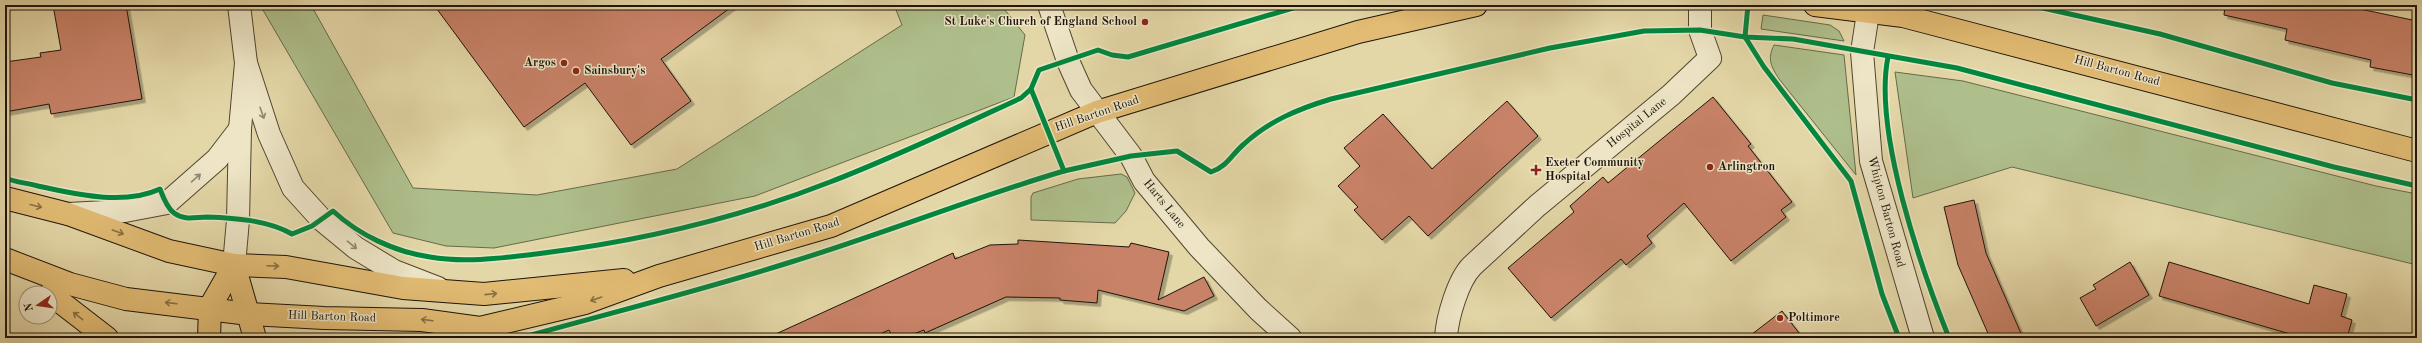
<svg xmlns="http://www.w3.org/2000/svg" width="2422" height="343" viewBox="0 0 2422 343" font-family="'Old Standard TT',serif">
<defs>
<filter id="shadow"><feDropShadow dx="3.5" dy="3.5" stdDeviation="0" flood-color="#0004"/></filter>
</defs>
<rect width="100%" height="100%" fill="#e4d7a7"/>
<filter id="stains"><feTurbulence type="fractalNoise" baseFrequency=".005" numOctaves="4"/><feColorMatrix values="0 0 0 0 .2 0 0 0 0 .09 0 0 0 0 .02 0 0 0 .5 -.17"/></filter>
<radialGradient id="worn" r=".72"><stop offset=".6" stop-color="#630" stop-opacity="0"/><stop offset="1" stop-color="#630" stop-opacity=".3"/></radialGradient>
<g fill="#aebf8c" stroke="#666a4b">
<polygon points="260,5 311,5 413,188 537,195 677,169 902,25 894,5 1001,5 1025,35 1014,97 755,196 494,248 446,246 393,233"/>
<polygon points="1763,15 1830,25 1839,31 1844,41 1761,29"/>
<path d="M1774 45 1844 55 1856 175 1779 79C1771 66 1767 59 1774 45Z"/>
<polygon points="1895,72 1963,81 2376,186 2417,194 2417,265 2012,167 1913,198"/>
<polygon points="1121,174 1127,177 1135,193 1126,211 1115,223 1031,220 1031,197 1033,193 1078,179"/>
</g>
<g fill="#c88268" stroke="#1e140a" filter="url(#shadow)">
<polygon points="53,5 126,5 142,99 51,114 49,104 5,112 5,62 41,57 40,53 61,50"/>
<polygon points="434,5 734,5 661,59 691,101 631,145 585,83 524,127"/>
<polygon points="2225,5 2341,5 2417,21 2417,64 2415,64 2413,75 2370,67 2371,60 2285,40 2287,29 2224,15"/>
<polygon points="1713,97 1751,144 1748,146 1792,202 1781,210 1786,217 1731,261 1684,203 1647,236 1652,243 1626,265 1621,259 1551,318 1508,268 1574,212 1570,206 1603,177 1608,183"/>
<polygon points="1507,101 1538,136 1428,236 1409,216 1382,240 1354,210 1358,207 1338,186 1360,166 1344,148 1383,114 1432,169"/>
<polygon points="1974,200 1986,253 2023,338 1990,338 1958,265 1944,207"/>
<polygon points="1018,240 1129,247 1131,243 1169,252 1158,300 1204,277 1214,296 1184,311 1098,290 1097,303 1060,300 1060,298 1006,297 925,333 924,330 903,338 893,338 889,330 871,338 767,338 953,253 955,259 990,245 1018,244"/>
<polygon points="2130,262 2149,295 2096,326 2080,298 2096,289 2093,285"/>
<polygon points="2169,262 2309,304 2314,285 2347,294 2341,316 2352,320 2347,338 2304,338 2159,296"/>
<polygon points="1782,311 1803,338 1747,338"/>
</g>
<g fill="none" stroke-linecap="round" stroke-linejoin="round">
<defs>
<g id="minor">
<polyline points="1049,5 1068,61 1081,90 1131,156 1144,181 1199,247 1258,309 1290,338"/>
<polyline points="1868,13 1862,52 1871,161 1923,338"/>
<polyline points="246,63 269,134 293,188 322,220 356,248 394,271 438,288"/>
<polyline points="68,214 125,211 167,203 217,159 240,129"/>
<polyline points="234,265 238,220 240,129 246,63 239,5"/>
<path d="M1446 338C1447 318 1458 280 1472 266L1537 206 1671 95 1710 58 1700 30V5"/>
</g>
<g id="major">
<polyline points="1815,5 1903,16 2417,151"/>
<polyline points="5,198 68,214 169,251 234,265 286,267 403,288 484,294 624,280"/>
<polyline points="5,259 70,284 126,299 249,314 324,318 422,320 480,328 585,303 659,276 831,226 1097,112 1358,32 1476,5"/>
<polyline points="234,265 255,338"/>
<polyline points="50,294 107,338"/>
<polyline points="209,338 210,307 234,265"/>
</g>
</defs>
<use href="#minor" stroke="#504531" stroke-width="24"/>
<use href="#major" stroke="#1e140a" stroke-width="24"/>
<use href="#minor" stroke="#ede5c6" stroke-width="22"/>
<use href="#major" stroke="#e2bc74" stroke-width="22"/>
<defs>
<g id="cycleway">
<polyline points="1748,5 1745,37 1764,67 1851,181 1882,294 1899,338"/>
<polyline points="2029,5 2160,34 2332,83 2417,100"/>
<path d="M1888 57C1873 131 1921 268 1949 338"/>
<path d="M1031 89 1064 171 1131 156 1177 151 1211 172C1228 166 1231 155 1244 144 1269 121 1298 109 1331 99L1550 48 1644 31 1700 30 1745 37 1793 39 1957 68 2334 167 2417 186"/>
<path d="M5 178C15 182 27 183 38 186 76 194 123 206 160 189 163 197 167 208 174 213 185 221 195 217 207 217 234 218 268 220 292 234L312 226 333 211C359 235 395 252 430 257 465 263 502 258 536 254 636 242 736 219 830 182 895 157 958 127 1021 98L1031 89 1039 70 1098 50 1112 55 1128 57 1303 5"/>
<path d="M520 338C610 313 702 290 791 262 883 234 972 198 1064 171"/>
</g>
</defs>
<use href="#cycleway" stroke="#ede5c6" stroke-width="8"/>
<use href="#cycleway" stroke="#00873e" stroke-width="5"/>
</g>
<defs><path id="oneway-shaft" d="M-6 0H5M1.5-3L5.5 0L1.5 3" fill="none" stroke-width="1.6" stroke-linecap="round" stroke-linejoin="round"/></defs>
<g stroke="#908771">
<use href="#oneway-shaft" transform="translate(262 113) rotate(71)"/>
<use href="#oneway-shaft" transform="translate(196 178) rotate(-41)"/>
<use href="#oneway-shaft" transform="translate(352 245) rotate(39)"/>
</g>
<g stroke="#8a7044">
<use href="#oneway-shaft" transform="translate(36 206) rotate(14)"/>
<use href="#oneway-shaft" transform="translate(118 232) rotate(20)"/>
<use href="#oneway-shaft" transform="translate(273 266) rotate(2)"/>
<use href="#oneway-shaft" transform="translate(491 294) rotate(-6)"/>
<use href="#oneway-shaft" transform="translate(596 299) rotate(161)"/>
<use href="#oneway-shaft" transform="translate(171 303) rotate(-173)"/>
<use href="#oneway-shaft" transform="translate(78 316) rotate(-142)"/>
<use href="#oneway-shaft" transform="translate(427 320) rotate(-173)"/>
</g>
<g fill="#8f2418" stroke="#ede5c6" stroke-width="1.5">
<circle cx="1145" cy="22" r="4"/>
<circle cx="564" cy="63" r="4"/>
<circle cx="576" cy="71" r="4"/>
<circle cx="1710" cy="167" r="4"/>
<path d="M1534 164h4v4h4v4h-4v4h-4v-4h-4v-4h4z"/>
<circle cx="1780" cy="318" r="4"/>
</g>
<g text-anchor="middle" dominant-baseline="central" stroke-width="3" stroke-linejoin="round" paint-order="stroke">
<g font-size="12" font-weight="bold" fill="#1e140a" stroke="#ede5c6" text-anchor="start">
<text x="1137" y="22" text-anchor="end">St Luke's Church of England School</text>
<text x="556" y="63" text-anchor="end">Argos</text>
<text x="584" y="71">Sainsbury's</text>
<text x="1545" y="163">Exeter Community<tspan x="1545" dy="14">Hospital</tspan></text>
<text x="1718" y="167">Arlingtron</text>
<text x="1788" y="318">Poltimore</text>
</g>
<g font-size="12" fill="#1e140a" stroke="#ede5c6">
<text transform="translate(2117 71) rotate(15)">Hill Barton Road</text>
<text transform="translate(1097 114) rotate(-19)">Hill Barton Road</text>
<text transform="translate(1637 123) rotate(-39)">Hospital Lane</text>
<text transform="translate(1164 204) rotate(51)">Harts Lane</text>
<text transform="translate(1886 212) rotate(75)">Whipton Barton Road</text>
<text transform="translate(797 235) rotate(-17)">Hill Barton Road</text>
<text transform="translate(332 317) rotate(2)">Hill Barton Road</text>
</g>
</g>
<rect width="2422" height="343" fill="none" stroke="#e4d7a7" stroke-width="20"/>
<rect x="6" y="6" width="2410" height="331" fill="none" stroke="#1e140a" stroke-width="2"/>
<rect x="10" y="10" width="2402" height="323" fill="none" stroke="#1e140a"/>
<g transform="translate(38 305) rotate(257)"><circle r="19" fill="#ede5c6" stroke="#9a917b"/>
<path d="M0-3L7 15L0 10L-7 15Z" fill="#8f2418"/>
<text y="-6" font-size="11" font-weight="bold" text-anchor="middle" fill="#1e140a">N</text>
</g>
<rect width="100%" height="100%" filter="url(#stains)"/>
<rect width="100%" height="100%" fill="url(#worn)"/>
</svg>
